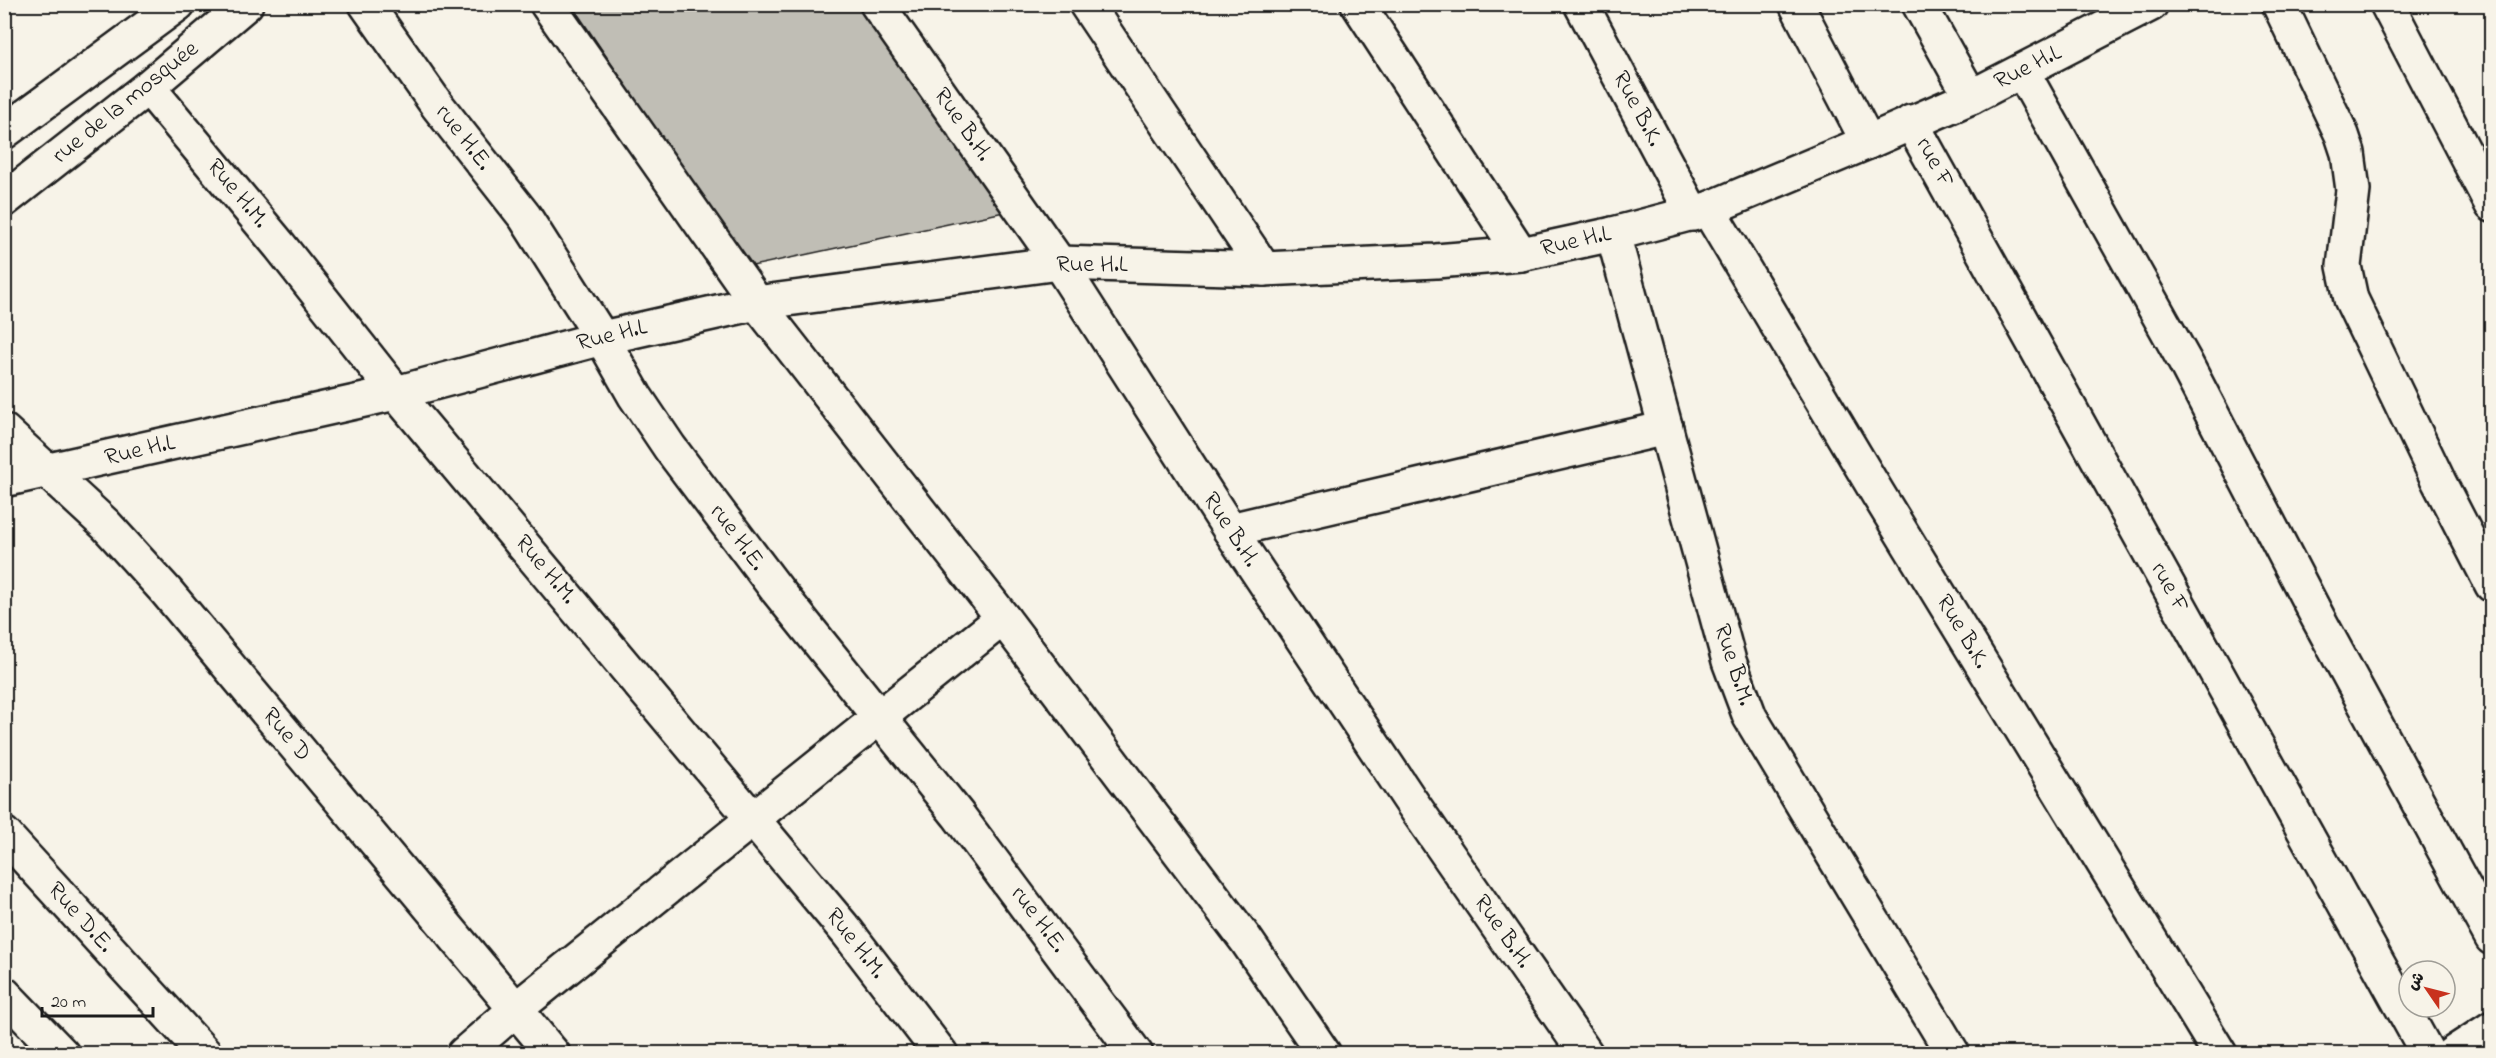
<svg xmlns="http://www.w3.org/2000/svg" width="2496" height="1058" viewBox="0 0 2496 1058" font-family="'Indie Flower','Playpen Sans Arabic',sans-serif">
<rect width="100%" height="100%" fill="#f7f3e8"/>
<filter id="ink" filterUnits="userSpaceOnUse"><feTurbulence type="fractalNoise" baseFrequency=".0167" numOctaves="2"/><feDisplacementMap in="SourceGraphic" scale="12" xChannelSelector="R" yChannelSelector="G"/><feConvolveMatrix kernelMatrix="1 2 1 2 8 2 1 2 1" color-interpolation-filters="sRGB"/></filter>
<g filter="url(#ink)">
<polygon fill="#c0beb5" stroke="#1c1c1c" stroke-width="1.5" points="571,4 863,4 1004,212 748,267"/>
<g fill="none" stroke-linecap="round" stroke-linejoin="round">
<defs>
<g id="minor">
<polyline points="366,4 437,105 525,217 602,338 635,396 670,448 777,590 958,815 1136,1054"/>
<polyline points="547,4 757,303 1003,618 1246,940 1324,1054"/>
<polyline points="877,4 1059,263 1230,530 1410,800 1586,1054"/>
<polyline points="1086,4 1264,269"/>
<polyline points="1358,4 1521,254"/>
<polyline points="1581,4 1693,214"/>
<polyline points="1796,4 1868,142"/>
<polyline points="1919,4 1971,97"/>
<polyline points="2279,4 2342,135 2348,153 2353,190 2344,266 2351,299 2439,482 2492,585"/>
<polyline points="2387,4 2492,205"/>
<polyline points="2022,71 2185,362 2318,618 2492,938"/>
<polyline points="148,87 280,246 396,393 848,933 941,1054"/>
<polyline points="1911,122 2428,1054"/>
<polyline points="1708,209 1878,494 2220,1054"/>
<polyline points="1613,234 1729,661 1750,717 1953,1054"/>
<polyline points="1230,530 1666,428"/>
<polyline points="4,834 205,1054"/>
<polyline points="4,994 62,1054"/>
<polyline points="464,1054 516,1009 1003,618"/>
<polyline points="2452,1054 2492,1028"/>
</g>
<g id="tertiary">
<polyline points="4,431 106,525 166,591 553,1054"/>
<polyline points="4,480 396,393 602,338 757,303 1059,263 1264,269 1436,261 1521,254 1613,234 1708,209 1868,142 1971,97 2151,4"/>
</g>
<g id="secondary">
<polyline points="4,132 178,4"/>
<polyline points="4,200 148,87 246,4"/>
</g>
</defs>
<use href="#minor" stroke="#1c1c1c" stroke-width="38"/>
<use href="#tertiary" stroke="#1c1c1c" stroke-width="38"/>
<use href="#secondary" stroke="#1c1c1c" stroke-width="38"/>
<use href="#minor" stroke="#f7f3e8" stroke-width="33"/>
<use href="#tertiary" stroke="#f7f3e8" stroke-width="33"/>
<use href="#secondary" stroke="#f7f3e8" stroke-width="33"/>
</g>
</g>
<g text-anchor="middle" dominant-baseline="central" stroke-width="5" stroke-linejoin="round" paint-order="stroke">
<g font-size="24" fill="#1c1c1c" stroke="#f7f3e8">
<text transform="translate(2028 68) rotate(-27)">Rue H.L</text>
<text transform="translate(126 103) rotate(-39)">rue de la mosquée</text>
<text transform="translate(1637 109) rotate(62)">Rue B.K.</text>
<text transform="translate(962 125) rotate(55)">Rue B.H.</text>
<text transform="translate(463 138) rotate(52)">rue H.E.</text>
<text transform="translate(1934 163) rotate(61)">rue F</text>
<text transform="translate(237 194) rotate(50)">Rue H.M.</text>
<text transform="translate(1576 242) rotate(-13)">Rue H.L</text>
<text x="1092" y="265">Rue H.L</text>
<text transform="translate(612 336) rotate(-14)">Rue H.L</text>
<text transform="translate(140 451) rotate(-13)">Rue H.L</text>
<text transform="translate(1230 530) rotate(57)">Rue B.H.</text>
<text transform="translate(737 538) rotate(53)">rue H.E.</text>
<text transform="translate(545 570) rotate(50)">Rue H.M.</text>
<text transform="translate(2169 588) rotate(61)">rue F</text>
<text transform="translate(1962 632) rotate(59)">Rue B.K.</text>
<text transform="translate(1733 665) rotate(72)">Rue B.M.</text>
<text transform="translate(286 735) rotate(50)">Rue D</text>
<text transform="translate(80 918) rotate(48)">Rue D.E.</text>
<text transform="translate(1038 920) rotate(53)">rue H.E.</text>
<text transform="translate(1502 932) rotate(55)">Rue B.H.</text>
<text transform="translate(855 944) rotate(52)">Rue H.M.</text>
</g>
</g>
<rect width="2496" height="1058" fill="none" stroke="#f7f3e8" stroke-width="24"/>
<rect x="12" y="12" width="2472" height="1034" fill="none" stroke="#1c1c1c" stroke-width="2" filter="url(#ink)"/>
<g transform="translate(2427 989) rotate(305)"><circle r="28" fill="#f7f3e8" stroke="#9f9d96" stroke-width="1.5"/>
<path d="M0-4.5L10 22L0 15L-10 22Z" fill="#c8321e"/>
<text y="-9" font-size="16" font-weight="bold" text-anchor="middle" fill="#1c1c1c">ش</text>
</g>
<path d="M42 1007v9h111v-9" fill="none" stroke="#1c1c1c" stroke-width="3"/>
<text x="51" y="1007" font-size="18" fill="#1c1c1c" stroke="#f7f3e8" stroke-width="4.5" paint-order="stroke">20 m</text>
</svg>
